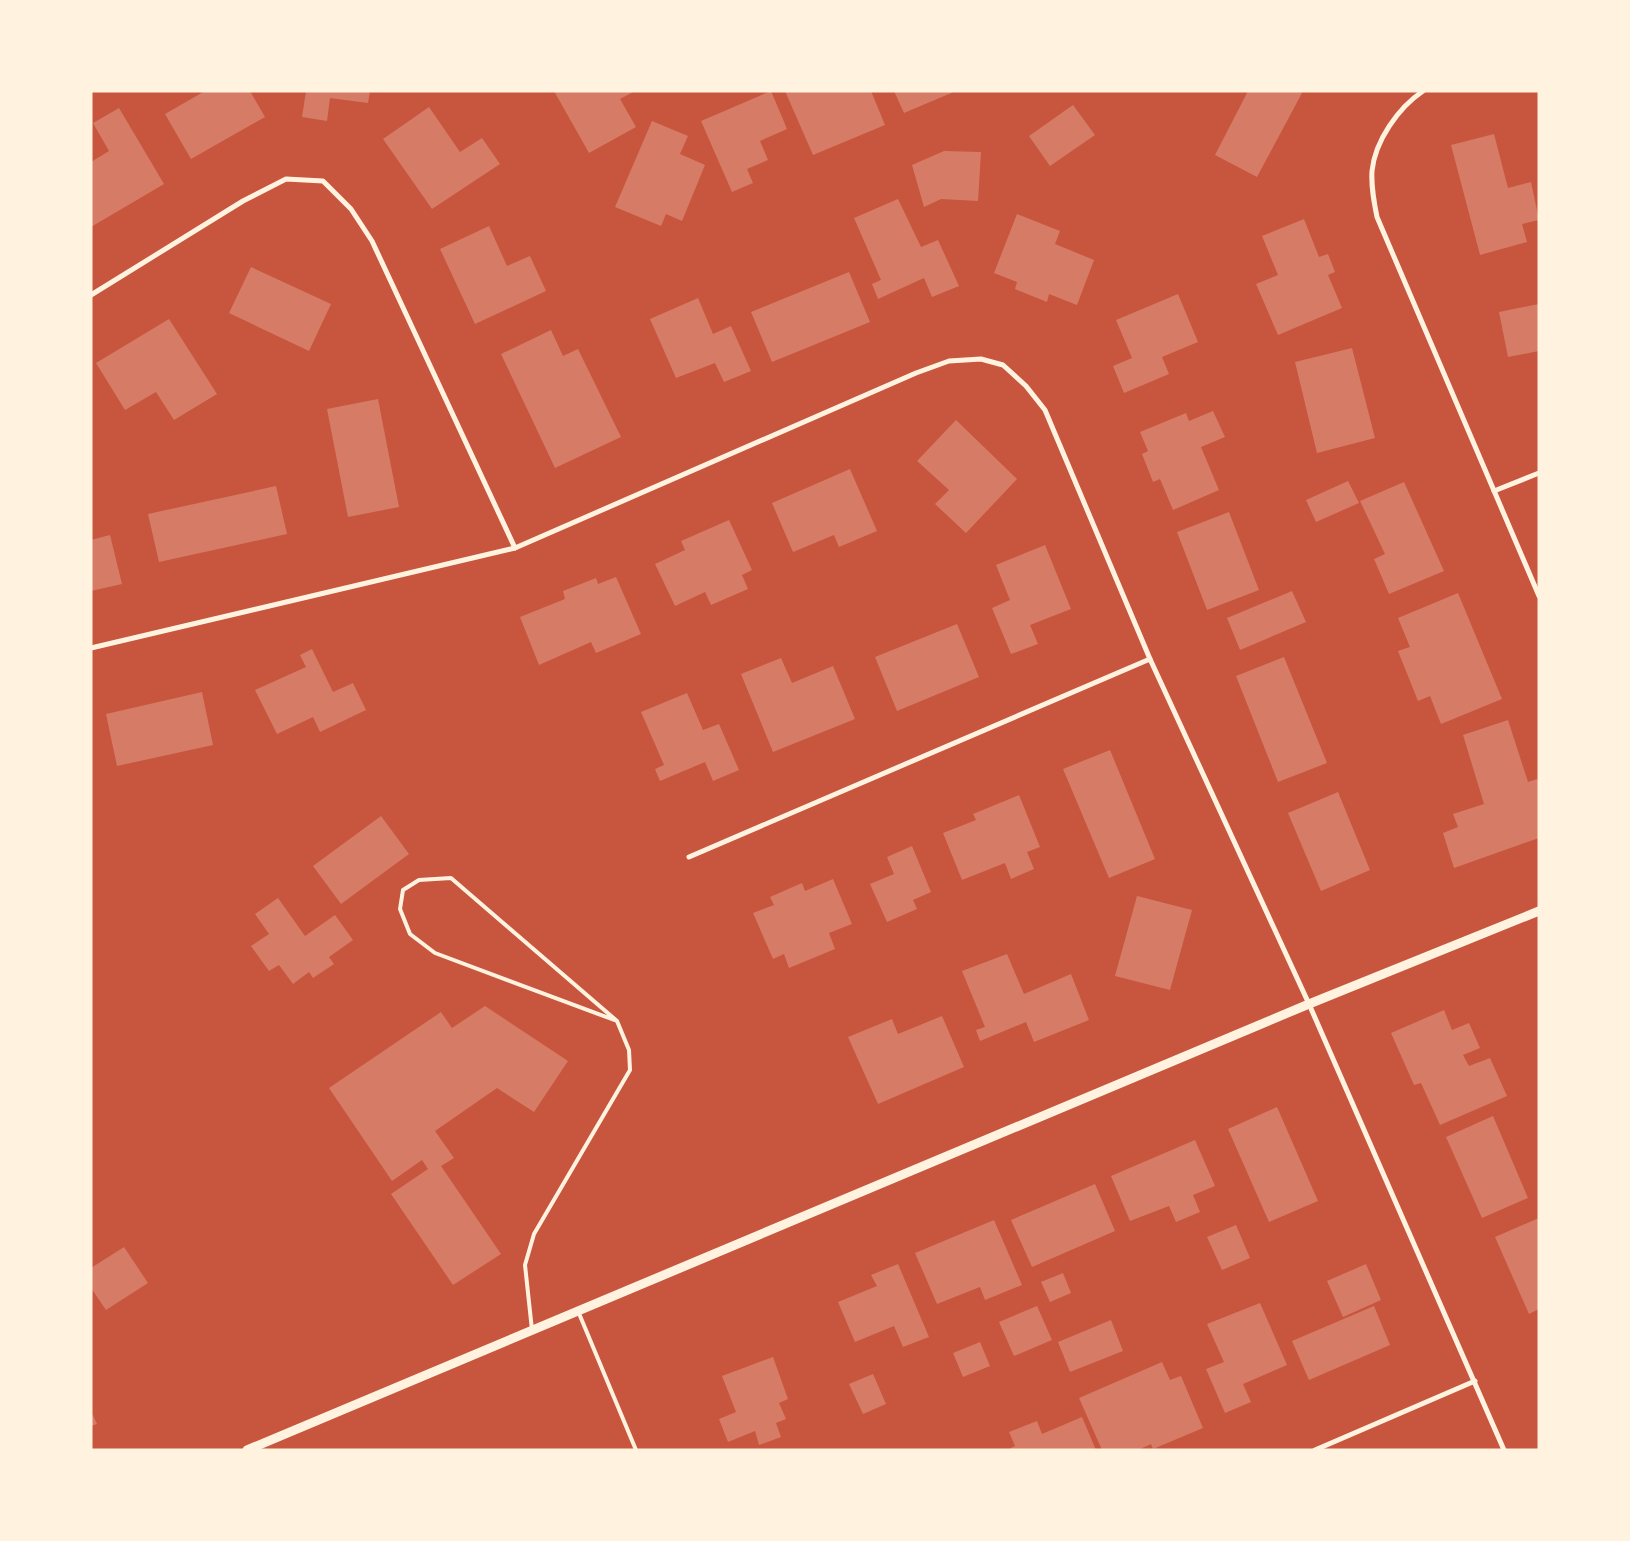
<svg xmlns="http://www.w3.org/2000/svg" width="1630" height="1541" viewBox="0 0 1630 1541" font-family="Bitter,serif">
<rect width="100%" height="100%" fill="#c8553d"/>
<g fill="#d67c66">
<polygon points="205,91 250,91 265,117 191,159 165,114"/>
<polygon points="306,91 370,91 368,103 330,98 327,121 302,117"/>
<polygon points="554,91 635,91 620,99 636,127 589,153"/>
<polygon points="771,91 787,129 760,141 768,160 747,169 753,183 732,192 701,121"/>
<polygon points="785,91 871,91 885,125 813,155"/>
<polygon points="894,91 956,91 904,113"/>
<polygon points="1248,91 1299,91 1302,93 1257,177 1215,155"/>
<polygon points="1073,105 1095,135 1050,166 1029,136"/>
<polygon points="429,107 460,152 482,138 500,164 432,209 383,139"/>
<polygon points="119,108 164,184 91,227 91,162 109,151 93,123"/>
<polygon points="652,121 688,136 680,154 705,165 682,221 666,214 661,226 615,207"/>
<polygon points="1494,134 1508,188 1531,182 1539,220 1522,224 1527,242 1480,255 1451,145"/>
<polygon points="944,151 981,152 978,201 941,199 924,207 912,165"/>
<polygon points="898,199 921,247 938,240 959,286 932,297 924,278 878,299 872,284 881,280 854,218"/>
<polygon points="1017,214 1060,231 1055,244 1094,260 1077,305 1049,294 1047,302 1015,289 1017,282 994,273"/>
<polygon points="1304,219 1319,257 1328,254 1335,272 1328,275 1342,308 1278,335 1256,284 1278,275 1262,236"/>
<polygon points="489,226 507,266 530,256 546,291 475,324 440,249"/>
<polygon points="251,267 331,304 309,351 229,313"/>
<polygon points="849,272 870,322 772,362 751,312"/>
<polygon points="1178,294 1198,342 1162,357 1169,374 1124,393 1113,366 1132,358 1116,320"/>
<polygon points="698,298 713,334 731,326 751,371 724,382 715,363 676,378 650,319"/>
<polygon points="1539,304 1539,351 1508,357 1499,312"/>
<polygon points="169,319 217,394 174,420 156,392 125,410 96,363"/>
<polygon points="551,330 563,356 578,349 621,437 555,468 501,354"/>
<polygon points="1352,348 1375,438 1317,453 1295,362"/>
<polygon points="378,399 399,507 348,517 327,409"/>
<polygon points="1213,411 1225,437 1201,447 1219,490 1173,510 1160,479 1153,482 1142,454 1148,451 1140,432 1186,413 1189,421"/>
<polygon points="956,420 1017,479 966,533 935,504 949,490 917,461"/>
<polygon points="850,469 877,531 839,547 834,535 793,552 772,503"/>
<polygon points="1348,481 1359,503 1316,522 1306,500"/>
<polygon points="1404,482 1444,571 1389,594 1374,559 1385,554 1360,501"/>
<polygon points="276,486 287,534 159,562 148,514"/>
<polygon points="1229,512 1259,590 1207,610 1177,532"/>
<polygon points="729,520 752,570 742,575 748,589 711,605 705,592 675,606 655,564 685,550 681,541"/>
<polygon points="110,535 122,584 91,591 91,540"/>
<polygon points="1045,545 1071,609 1030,625 1038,644 1011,654 992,608 1010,600 996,565"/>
<polygon points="616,577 641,634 596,653 591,642 539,665 520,617 565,599 563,591 596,578 598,584"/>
<polygon points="1292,591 1306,622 1240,650 1227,618"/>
<polygon points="1458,593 1502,699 1441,724 1430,696 1418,701 1398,651 1410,647 1398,618"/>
<polygon points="957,624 979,677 897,711 875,657"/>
<polygon points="312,649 333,692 353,683 366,710 320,732 313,717 277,734 255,690 306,667 300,655"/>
<polygon points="1284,657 1327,763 1278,782 1236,676"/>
<polygon points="781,658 792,683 833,666 855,719 773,752 741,674"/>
<polygon points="202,692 213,745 117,766 106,714"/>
<polygon points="687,693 703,730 719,724 739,770 713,781 705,762 660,781 655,769 664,765 641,712"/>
<polygon points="1508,720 1528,782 1537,779 1539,784 1539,838 1454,868 1443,833 1458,827 1453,814 1484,804 1463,735"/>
<polygon points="1110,750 1155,859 1109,878 1063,769"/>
<polygon points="1338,792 1370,870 1321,891 1288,813"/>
<polygon points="1019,795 1040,847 1027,852 1034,869 1011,879 1005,863 962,880 943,833 976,820 973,814"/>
<polygon points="381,816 409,854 341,904 313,866"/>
<polygon points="912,846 931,892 913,900 917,909 887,922 870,884 894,874 887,857"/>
<polygon points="833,879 852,924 829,933 835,949 789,968 784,954 773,959 753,913 774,905 770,897 802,883 805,891"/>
<polygon points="1137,896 1192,910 1170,990 1115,976"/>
<polygon points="278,898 305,936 335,915 353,940 329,957 334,964 313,978 309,972 293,984 279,965 269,971 251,946 269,934 255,914"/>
<polygon points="1007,954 1024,994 1071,974 1089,1020 1034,1042 1026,1022 980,1041 976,1030 985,1027 962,971"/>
<polygon points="485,1006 568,1061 534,1112 497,1088 435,1131 454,1158 441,1166 501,1254 453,1285 391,1194 428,1169 422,1160 392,1181 329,1088 441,1012 452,1028"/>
<polygon points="1444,1010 1452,1030 1469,1023 1480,1048 1463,1055 1469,1066 1490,1058 1507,1096 1440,1125 1421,1083 1414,1085 1391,1033"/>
<polygon points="942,1016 964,1067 878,1104 848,1037 892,1019 898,1034"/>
<polygon points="1277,1107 1318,1201 1269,1222 1228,1129"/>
<polygon points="1493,1116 1528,1198 1482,1218 1446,1137"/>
<polygon points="1195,1140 1215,1186 1193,1195 1200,1212 1176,1222 1169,1206 1130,1221 1111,1176"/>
<polygon points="1095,1184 1115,1231 1032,1267 1011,1220"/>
<polygon points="1539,1218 1539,1309 1529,1314 1495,1237"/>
<polygon points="994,1220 1022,1285 985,1300 980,1287 937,1304 915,1253"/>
<polygon points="1236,1225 1250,1258 1222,1270 1207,1237"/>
<polygon points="124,1247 148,1283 106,1310 91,1288 91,1268"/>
<polygon points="898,1264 929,1337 903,1347 894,1326 855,1342 838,1302 877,1286 871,1275"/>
<polygon points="1366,1264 1381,1300 1343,1317 1327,1281"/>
<polygon points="1063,1273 1071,1293 1050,1302 1041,1282"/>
<polygon points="1260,1303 1287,1365 1243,1384 1251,1402 1225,1413 1206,1369 1224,1362 1207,1324"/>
<polygon points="1037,1306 1052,1340 1014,1356 999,1322"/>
<polygon points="1374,1306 1390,1345 1309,1380 1292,1341"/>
<polygon points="1111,1320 1123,1351 1070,1372 1058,1342"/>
<polygon points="980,1342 990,1366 963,1377 953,1353"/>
<polygon points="773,1357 788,1399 779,1403 786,1419 776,1423 781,1437 759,1445 755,1431 728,1442 719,1419 736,1412 722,1376"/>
<polygon points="1162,1362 1170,1380 1181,1376 1203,1428 1153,1449 1151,1444 1138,1450 1102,1450 1079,1398"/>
<polygon points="873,1374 886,1404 863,1414 849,1384"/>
<polygon points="91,1411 97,1424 91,1426"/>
<polygon points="1082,1417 1096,1450 1007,1450 1015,1446 1009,1432 1037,1421 1042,1434"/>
</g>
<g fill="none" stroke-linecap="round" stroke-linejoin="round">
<g stroke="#fff3e0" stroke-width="4">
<polyline points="578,1311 636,1450"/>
<polyline points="532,1330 525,1265 534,1234 630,1070 629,1050 617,1021 451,878 419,880 403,890 400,909 410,934 435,953 617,1021"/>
</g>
<g stroke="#fff3e0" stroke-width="5">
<path d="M1423 91C1398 108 1375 141 1372 171 1371 187 1374 202 1377 217L1539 596"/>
<polyline points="91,295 243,201 286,179 323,181 351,209 372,241 515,548"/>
<polyline points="1494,491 1539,473"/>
<polyline points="91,648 515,548 916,373 949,361 981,359 1003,365 1026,386 1045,410 1150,659 1309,1004 1504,1450"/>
<polyline points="689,857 1150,659"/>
<polyline points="1315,1450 1475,1381"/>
</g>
<polyline stroke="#fff3e0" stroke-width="9" points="247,1450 1309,1004 1539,911"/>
</g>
<rect width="1630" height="1541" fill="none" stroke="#fff3e0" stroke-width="185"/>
</svg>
